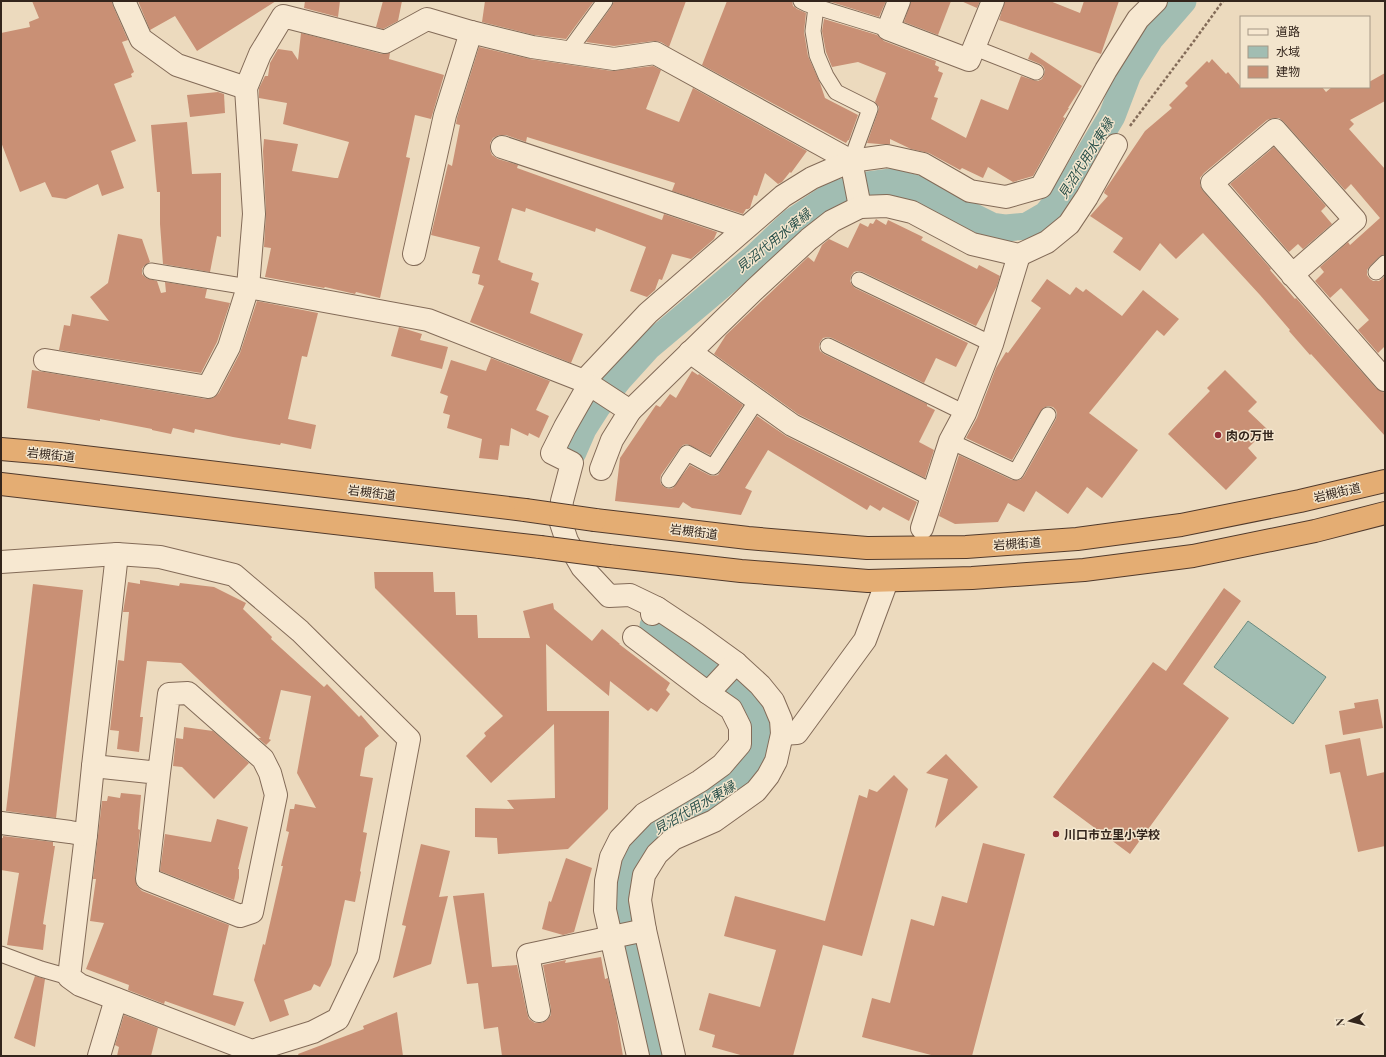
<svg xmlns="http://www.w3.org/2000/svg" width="1386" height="1057" viewBox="0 0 1386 1057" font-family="'Playfair Display','Noto Sans JP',serif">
<rect width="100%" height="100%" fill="#ecdabe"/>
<polygon fill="#a1bdb2" stroke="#6a8a7f" points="1248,621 1326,677 1293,724 1214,667"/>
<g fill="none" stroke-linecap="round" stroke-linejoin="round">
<g stroke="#a1bdb2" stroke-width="27">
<polyline points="573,452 583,429 597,407 619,379 648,347 755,257 792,222 831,196 861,186 891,182 918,189 992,226 1006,228 1027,226 1046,215 1070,186 1112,116 1128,74 1150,39 1183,1"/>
<polyline points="653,626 720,675 758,714 760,738 755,757 743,779 653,829 634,848 624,862 624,883 628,915 656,1056"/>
</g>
</g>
<g fill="#c99075">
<polygon points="32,1 112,1 113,6 128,40 122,42 134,72 131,74 132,77 114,84 136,141 111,151 124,188 102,196 98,184 66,199 52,197 45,182 20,192 1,142 1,33 30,27 29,22 39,18"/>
<polygon points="138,1 276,1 197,51 175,16 150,30"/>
<polygon points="305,1 340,1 338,17 304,8"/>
<polygon points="383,1 402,1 398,21 383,29 376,27"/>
<polygon points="485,1 594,1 566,39 534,35 482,22"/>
<polygon points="614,1 686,1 669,47 661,42 654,41 614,46 586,42 612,6"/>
<polygon points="727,1 792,1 793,6 797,9 806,13 804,32 808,56 820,83 825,98 858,115 849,140 848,140 846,143 702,65"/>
<polygon points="828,1 886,1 879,17"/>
<polygon points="911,1 951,1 938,35 904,22"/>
<polygon points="961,1 980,1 977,8"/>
<polygon points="1005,1 1050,1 1080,13 1084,1 1119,1 1101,54 999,20"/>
<polygon points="824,19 877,35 884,41 936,61 935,65 939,67 938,71 943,73 934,97 938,98 931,119 966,138 981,99 1008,110 1021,76 1033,80 1038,81 1042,79 1044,75 1045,70 1043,66 1040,64 1028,59 1031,52 1082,86 1068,108 1069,108 1063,117 1065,118 1033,176 1013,182 988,167 983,178 962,168 960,170 929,153 911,149 890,139 890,144 879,144 867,143 878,112 879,107 875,102 886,73 858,62 832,67 826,52 822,31"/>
<polygon points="301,33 382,54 390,53 389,59 444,75 431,119 415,115 406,157 410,158 380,298 356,292 355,294 325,287 324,288 265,277 271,248 264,247 266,213 263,151 264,139 298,144 292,171 335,178 338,178 349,142 283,124 287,103 259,98 259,88 265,76 268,76 270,63 278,49 292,51 298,60"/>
<polygon points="479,47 530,59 612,71 653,66 661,70 646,109 679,122 693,88 807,151 791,173 790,172 782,182 778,184 765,173 757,196 754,195 750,208 748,209 746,209 743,214 672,191 675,183 527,137 526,142 506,135 499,135 493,138 490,143 490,150 492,155 498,159 518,165 517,168 662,220 664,214 717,232 714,239 691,259 672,254 662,280 659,279 655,290 647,297 630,291 646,247 596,228 595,232 526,208 525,212 512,208 498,260 501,261 500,262 533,273 531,280 539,283 530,313 583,334 571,363 470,322 484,286 478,284 480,275 472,273 480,247 431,235 448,164 452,166 460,125 456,124 457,118"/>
<polygon points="1212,59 1226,74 1228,72 1241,87 1322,87 1326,92 1332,87 1369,87 1369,82 1385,73 1385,101 1350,120 1354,124 1349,129 1385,169 1385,254 1379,257 1370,266 1367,270 1367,275 1370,279 1373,281 1379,281 1385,276 1385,346 1378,353 1358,330 1369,320 1341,288 1330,298 1315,281 1324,272 1320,267 1348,242 1350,245 1380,218 1351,184 1345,190 1284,122 1279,118 1273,118 1267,120 1204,173 1200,178 1200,185 1203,191 1271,269 1270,270 1295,299 1296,298 1376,388 1385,393 1385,436 1311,354 1310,355 1289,331 1290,330 1260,295 1203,233 1176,259 1160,243 1140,271 1113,252 1123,238 1090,216 1108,196 1104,193 1105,190 1145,131 1172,108 1169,105 1188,86 1185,83 1207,61 1209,63"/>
<polygon points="218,92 224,94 225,113 190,117 187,95"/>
<polygon points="187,122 192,174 221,173 221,237 217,236 210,272 163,264 160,224 160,192 157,192 151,125"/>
<polygon points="1274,147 1326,206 1321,211 1332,224 1303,249 1298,244 1289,252 1230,184"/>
<polygon points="876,219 886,225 888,220 923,237 921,240 977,269 979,265 1000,276 997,286 976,326 863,272 858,271 854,272 851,276 850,281 852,285 855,288 968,343 956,367 936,358 924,383 832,338 828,337 823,338 820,342 819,347 820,351 824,354 927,404 927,406 935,410 919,442 934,450 925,478 798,414 714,354 726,335 808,257 814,262 822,245 829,239 848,248 860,223 868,227 870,223 873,224"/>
<polygon points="118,234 142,239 150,262 144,266 142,269 142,274 146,278 157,281 161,293 166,292 165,282 207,289 205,298 230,303 217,342 201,373 59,350 64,325 70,326 72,314 109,321 90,297 108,283"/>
<polygon points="1047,279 1070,295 1076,287 1083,292 1086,289 1122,316 1143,290 1179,319 1164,336 1157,330 1089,413 1138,450 1102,498 1087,487 1068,514 1036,491 1024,512 1008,503 998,522 955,524 939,516 959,455 1012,480 1020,480 1024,476 1056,419 1057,414 1056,410 1053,407 1048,406 1043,408 1012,460 966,438 977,418 996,368 1006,352 1008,353 1041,308 1031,301"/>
<polygon points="257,301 318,313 307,357 302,356 288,419 316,425 311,449 281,443 280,445 233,437 195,429 194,433 173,428 171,434 152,430 152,429 100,419 100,421 27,408 32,370 206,399 213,398 219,393 240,353"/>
<polygon points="399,327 422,334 420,340 448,347 442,369 391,356"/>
<polygon points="491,358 550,381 536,410 549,416 539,438 529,433 528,436 511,428 509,446 500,445 498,460 479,458 482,439 447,428 450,415 443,413 448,396 440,393 451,360 486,371"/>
<polygon points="1225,370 1257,402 1248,411 1267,429 1248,448 1257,458 1226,490 1168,434 1210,391 1207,388"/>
<polygon points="692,371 698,375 699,374 743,405 710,455 687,444 683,445 680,448 661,475 660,480 661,484 664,487 669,489 673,488 690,465 709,475 713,476 718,475 757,416 786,436 917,502 909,521 883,507 880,511 870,505 867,510 768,450 745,488 752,491 741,515 692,508 683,502 679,508 615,501 620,458 656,405 660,407 670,394 676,398"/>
<polygon points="374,572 433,572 434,592 455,592 456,615 477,615 478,638 530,638 523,611 553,603 554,609 592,641 602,629 620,644 619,644 670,683 666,690 670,694 657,712 651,708 648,711 610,681 609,696 546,644 547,711 609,711 608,809 568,849 498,854 497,838 475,837 475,808 514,809 507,800 555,798 554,724 491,783 466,756 486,736 484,733 503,716 375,588"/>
<polygon points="140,580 179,586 180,583 214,587 246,603 243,609 272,637 271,639 324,687 327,684 359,717 361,715 379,736 365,748 360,776 373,778 363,832 367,833 360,871 361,872 355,902 345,900 331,965 320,987 314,984 311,990 284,1000 289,1015 270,1022 254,980 263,944 265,945 283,866 281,866 289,832 286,831 290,809 294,809 295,804 316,808 297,773 311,696 281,690 269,739 271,740 266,745 258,738 261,738 181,663 147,661 140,717 143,717 139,752 117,749 119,731 110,730 118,660 124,661 129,612 123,612 128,582 140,584"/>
<polygon points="33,584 83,590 56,818 6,811"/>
<polygon points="1224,588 1241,601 1183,684 1229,718 1130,854 1053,797 1153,662 1166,671"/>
<polygon points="1378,699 1383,728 1343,735 1339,711 1355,708 1354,703"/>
<polygon points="184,727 213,731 249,763 214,799 182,767 173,766 176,738 183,739"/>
<polygon points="1360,738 1367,776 1385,772 1385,846 1358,852 1340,772 1330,774 1325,745"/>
<polygon points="946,754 978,787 935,828 948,779 926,773"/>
<polygon points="894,775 908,789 862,956 823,945 793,1056 744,1056 712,1047 715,1035 699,1030 709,993 760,1007 776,950 724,936 735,896 825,921 859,795 867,798 869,789 877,792"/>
<polygon points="121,793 141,795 138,829 140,830 135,878 137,886 142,891 229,925 213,995 244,1002 235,1026 165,1001 164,1004 128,990 129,985 86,969 104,923 90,921 96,879 93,879 102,801 107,801 108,796 120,798"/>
<polygon points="217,819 248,827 238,869 239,869 239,878 234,900 160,871 165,834 211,842"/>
<polygon points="3,836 53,842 53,846 55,846 43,924 46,925 43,950 7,945 19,873 1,870 1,838 3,838"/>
<polygon points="983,843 1025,854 972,1056 935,1056 862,1037 872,998 890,1003 911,919 934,926 942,896 967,903"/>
<polygon points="421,844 450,851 439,897 448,896 431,964 393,978 406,926 402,925"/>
<polygon points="566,858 592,868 574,932 563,935 542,929 549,901 551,902"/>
<polygon points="484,893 492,967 517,965 527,1013 529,1019 535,1023 542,1023 547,1020 551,1015 551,1009 543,965 566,960 565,963 601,957 605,979 608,978 616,1013 623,1056 502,1056 498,1027 484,1029 478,983 467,984 453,896"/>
<polygon points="35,976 45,979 35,1047 14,1038"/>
<polygon points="397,1012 403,1056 299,1056 298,1054 364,1029 363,1026"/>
<polygon points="124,1015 158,1028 151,1056 117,1056 119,1047 115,1045"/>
</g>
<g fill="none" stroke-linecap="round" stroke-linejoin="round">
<defs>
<g id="service">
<polyline points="801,1 807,4 888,29"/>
<polyline points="816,7 813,31 817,55 826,76 836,92 870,109 851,161"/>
<polyline points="975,48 1036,72"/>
<polyline points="568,52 605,1"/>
<polyline points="151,271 248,287"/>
<polyline points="1376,272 1385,263"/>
<polyline points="859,280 992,344"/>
<polyline points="828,346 965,413"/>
<polyline points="950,441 1016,472 1048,415"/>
<polyline points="669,480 687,453 713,467 757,400"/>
<polyline points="1,954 41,969 69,977"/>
</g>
<g id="minor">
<polyline points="124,1 141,39 177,65 246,88"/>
<polyline points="899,1 888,29 969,60 993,1"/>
<polyline points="502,147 745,228"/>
<polyline points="414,254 445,115 471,32"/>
<polyline points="1292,275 1355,220 1275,130 1212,183 1385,380"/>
<polyline points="248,287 428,320 584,381 630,411"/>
<polyline points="690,352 792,425 932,495"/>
<polyline points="45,360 208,387 229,347 248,287 254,214 246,88 260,54 283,16 385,42 427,19 471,32 532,47 614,59 655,53 851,161 860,207"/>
<polyline points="584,381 648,313 783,196 812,178 851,161 887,156 923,164 970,191 1006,197 1041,187 1106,70 1138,19 1156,1"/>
<polyline points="589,385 565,427 552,453 572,463 562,501 560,520 567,541 582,567 609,596 630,595 657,608"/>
<polyline points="601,469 612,440 630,411 754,290 809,239 832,221 860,207 887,206 912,212 972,244 1019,255 1047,242 1069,224 1087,197 1116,145"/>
<polyline points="922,528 950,441 965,413 992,344 1019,255"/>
<polyline points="1,562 117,554 160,557 234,575 300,631 409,739 368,956 338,1019 313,1032 252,1051 80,985 69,977 86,835"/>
<polyline points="652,614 657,608 696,634 736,663"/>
<polyline points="634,637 708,693 736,663 760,685 773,701 781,720 782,734 776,761 768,776 756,791 714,821 673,839 657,854 644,875 640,900 645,930 674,1056"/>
<polyline points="782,734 797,733 865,640 887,581"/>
<polyline points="93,766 159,773 147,879 240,916 252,912 276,795 270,773 263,759 188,693 169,694 159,773"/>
<polyline points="1,823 70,832 86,835 93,766 117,554"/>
<polyline points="539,1011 528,955 645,930"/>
<polyline points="99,1056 116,999"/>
<polyline points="638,1056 605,910 606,881 611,857 620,839 644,814 700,781 722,765 740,744 740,727 731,709 708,693"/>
</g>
<g id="trunk">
<polyline points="1,449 59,454 525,510"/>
<polyline points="1,484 540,547"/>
<polyline points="595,520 748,538 867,548 966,547 1077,539 1181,525 1300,501 1385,481"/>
<polyline points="609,556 741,571 868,581 972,578 1084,570 1193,556 1315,531 1385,513"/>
</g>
</defs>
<use href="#service" stroke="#836b58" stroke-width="17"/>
<use href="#minor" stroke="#836b58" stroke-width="24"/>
<use href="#trunk" stroke="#513a2c" stroke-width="24"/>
<polyline stroke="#836b58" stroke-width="2.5" stroke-dasharray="3 2" stroke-linecap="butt" points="1130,126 1194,41 1223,1"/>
<use href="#service" stroke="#f7e8d1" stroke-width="15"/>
<use href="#minor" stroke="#f7e8d1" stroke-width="22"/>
<use href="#trunk" stroke="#e4ad73" stroke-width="22"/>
<defs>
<g id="trunk-bridge">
<polyline points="525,510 595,520"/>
<polyline points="540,547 609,556"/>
</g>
</defs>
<use href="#trunk-bridge" stroke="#513a2c" stroke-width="24" stroke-linecap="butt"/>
<use href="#trunk-bridge" stroke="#e4ad73" stroke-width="22"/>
</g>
<g fill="#902a35" stroke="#f3e5cd" stroke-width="1.5">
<circle cx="1218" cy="435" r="4"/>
<circle cx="1056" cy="834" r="4"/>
</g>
<g text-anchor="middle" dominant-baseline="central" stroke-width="3" stroke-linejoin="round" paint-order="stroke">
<g font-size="12" font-weight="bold" fill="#33251c" stroke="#f3e5cd" text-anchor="start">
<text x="1226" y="435">肉の万世</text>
<text x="1064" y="834">川口市立里小学校</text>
</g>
<g font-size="12" fill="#33251c" stroke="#f3e5cd">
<text transform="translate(51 454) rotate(6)">岩槻街道</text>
<text transform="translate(372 492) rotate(7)">岩槻街道</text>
<text transform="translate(1337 492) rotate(-13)">岩槻街道</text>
<text transform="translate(694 531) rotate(7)">岩槻街道</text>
<text transform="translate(1017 543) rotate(-4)">岩槻街道</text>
</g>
<g font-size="13" font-style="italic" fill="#2b524c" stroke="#f3e5cd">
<text transform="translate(1085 158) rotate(-58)">見沼代用水東縁</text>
<text transform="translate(773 240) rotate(-39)">見沼代用水東縁</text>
<text transform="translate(694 807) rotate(-30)">見沼代用水東縁</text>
</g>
</g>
<rect width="1386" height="1057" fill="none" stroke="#33251c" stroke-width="4"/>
<rect x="1240" y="16" width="130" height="72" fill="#f3e5cd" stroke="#a69886"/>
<rect x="1248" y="29" width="20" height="6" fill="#f7e8d1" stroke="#a69886"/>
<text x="1276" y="36" font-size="12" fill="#33251c">道路</text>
<rect x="1248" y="46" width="20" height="12" fill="#a1bdb2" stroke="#a69886"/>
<text x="1276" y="56" font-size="12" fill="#33251c">水域</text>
<rect x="1248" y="66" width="20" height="12" fill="#c99075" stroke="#a69886"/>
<text x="1276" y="76" font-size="12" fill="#33251c">建物</text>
<g transform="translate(1350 1021) rotate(263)" stroke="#f3e5cd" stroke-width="3" paint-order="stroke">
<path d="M0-3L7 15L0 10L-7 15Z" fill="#33251c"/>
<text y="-6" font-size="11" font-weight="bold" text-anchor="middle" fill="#33251c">N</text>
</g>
</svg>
